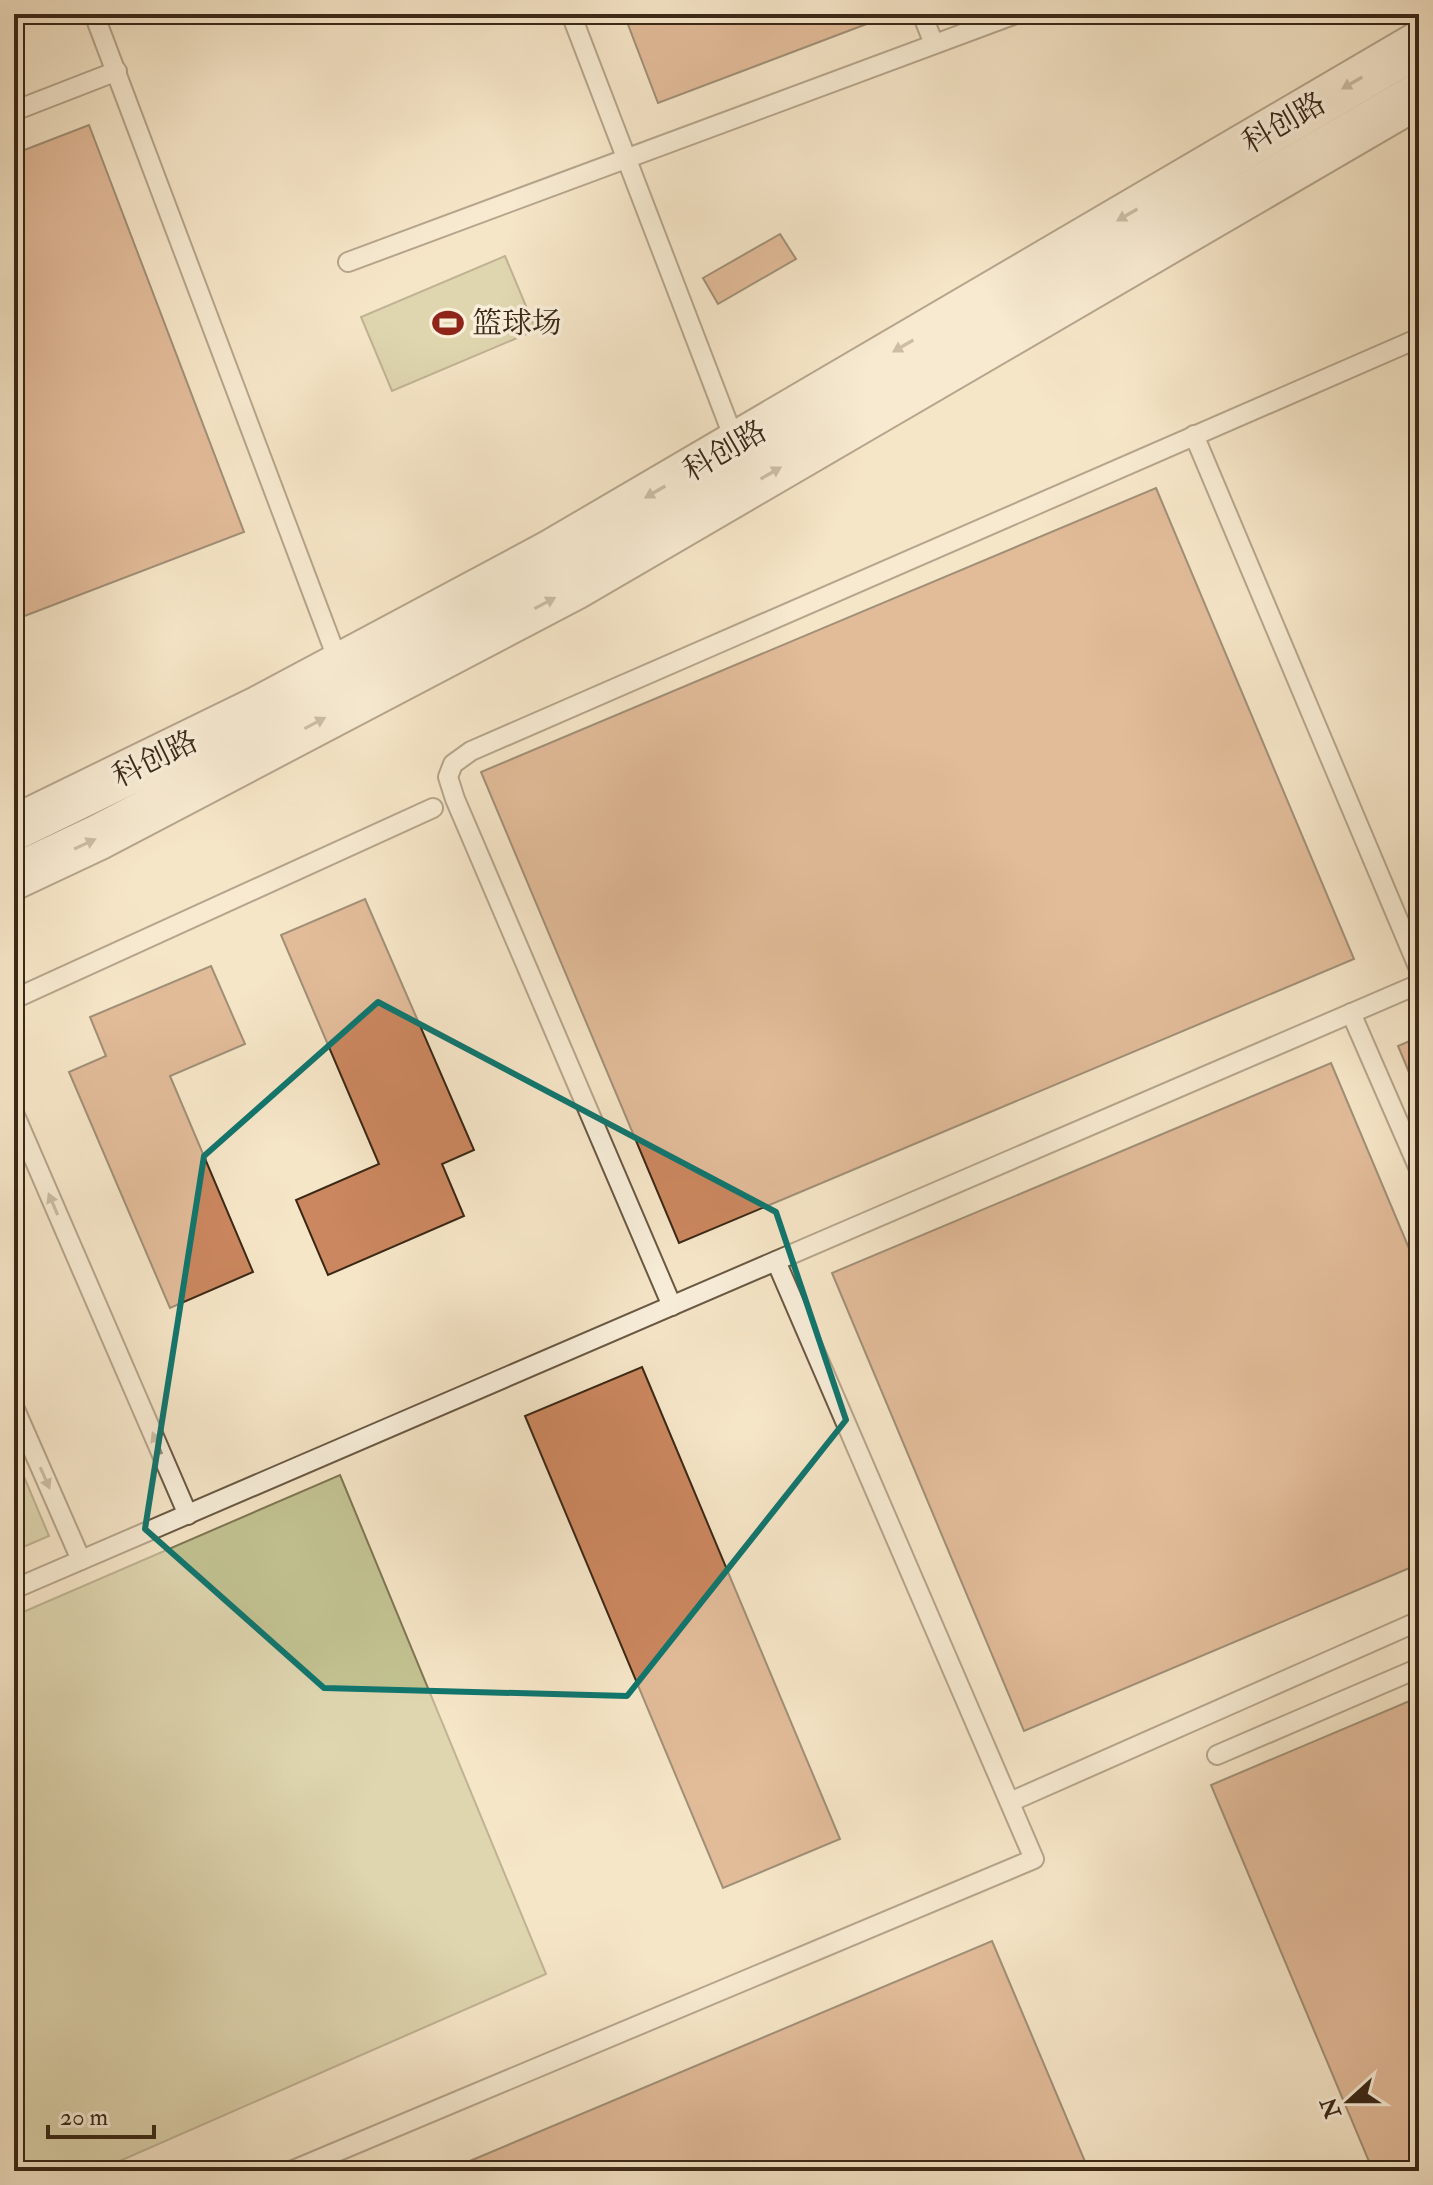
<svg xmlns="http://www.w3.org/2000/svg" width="1433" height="2185" viewBox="0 0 1433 2185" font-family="'IM FELL Double Pica','Noto Serif SC',serif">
<rect width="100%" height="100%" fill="#f6e6c8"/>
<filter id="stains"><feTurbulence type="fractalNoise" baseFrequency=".0025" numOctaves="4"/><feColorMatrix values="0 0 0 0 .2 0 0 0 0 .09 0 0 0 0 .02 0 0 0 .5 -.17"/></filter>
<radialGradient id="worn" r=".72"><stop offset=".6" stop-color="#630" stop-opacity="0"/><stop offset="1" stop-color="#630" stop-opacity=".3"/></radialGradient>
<g fill="#c3c392" stroke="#7e7654" stroke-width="2">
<polygon points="505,256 536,330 392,391 361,317"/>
<polygon points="14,1453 49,1536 14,1551"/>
<polygon points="340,1475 546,1974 97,2171 14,2171 14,1616"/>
</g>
<g fill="#cb875f" stroke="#3a2817" stroke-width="2">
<polygon points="624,14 893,14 658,103"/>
<polygon points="89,125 244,532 14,620 14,154"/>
<polygon points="780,234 796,259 718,304 703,278"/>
<polygon points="1156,488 1354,959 679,1243 481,772"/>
<polygon points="365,899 474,1150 442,1164 464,1216 328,1275 296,1200 379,1164 281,935"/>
<polygon points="211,966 245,1044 170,1076 253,1272 170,1308 69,1072 106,1056 90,1017"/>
<polygon points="1419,1037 1419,1096 1398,1046"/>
<polygon points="1331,1063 1419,1272 1419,1564 1024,1731 832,1273"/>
<polygon points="642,1367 840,1839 723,1888 525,1416"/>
<polygon points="1419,1697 1419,2171 1373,2171 1211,1785"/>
<polygon points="992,1941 1089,2171 446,2171"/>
</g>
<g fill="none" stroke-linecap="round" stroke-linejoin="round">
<defs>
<g id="service">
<polyline points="94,14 340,666"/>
<polyline points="571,14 736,444"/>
<polyline points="922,14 934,44"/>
<polyline points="14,111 117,71"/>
<polyline points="348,262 1016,14"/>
<polyline points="1194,435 1419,969"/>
<polyline points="14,999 433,808"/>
<polyline points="1351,1013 1419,1169"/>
<polyline points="14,1113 188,1515"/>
<polyline points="672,1306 455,799 448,777 453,764 471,751 1419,338"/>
<polyline points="14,1407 81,1560"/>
<polyline points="14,1589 1419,984"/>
<polyline points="1217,1755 1419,1668"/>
<polyline points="1010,1802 1419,1621"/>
<polyline points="291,2171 1034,1859 776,1261"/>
</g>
<g id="tertiary">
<polyline points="14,828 260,708 550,553 1419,44"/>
<polyline points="14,877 99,837 575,587 1419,95"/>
</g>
</defs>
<use href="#service" stroke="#695843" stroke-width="22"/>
<use href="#tertiary" stroke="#695843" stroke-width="48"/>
<use href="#service" stroke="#f9efdb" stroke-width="18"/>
<use href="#tertiary" stroke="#f9efdb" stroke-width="44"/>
</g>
<defs><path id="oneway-solid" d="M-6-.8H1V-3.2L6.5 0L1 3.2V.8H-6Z" transform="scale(2)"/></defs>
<g fill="#9a8c79">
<use href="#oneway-solid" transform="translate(1352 83) rotate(150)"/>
<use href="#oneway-solid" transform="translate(1127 215) rotate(150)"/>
<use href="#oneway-solid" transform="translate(903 346) rotate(150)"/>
<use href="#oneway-solid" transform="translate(771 473) rotate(-30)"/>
<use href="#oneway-solid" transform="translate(655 492) rotate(150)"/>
<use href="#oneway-solid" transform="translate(545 603) rotate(-28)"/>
<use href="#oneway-solid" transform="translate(315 723) rotate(-28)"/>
<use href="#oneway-solid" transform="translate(85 844) rotate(-25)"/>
<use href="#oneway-solid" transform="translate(53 1204) rotate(-113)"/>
<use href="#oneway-solid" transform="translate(157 1443) rotate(-113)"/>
<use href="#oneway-solid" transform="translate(45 1478) rotate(66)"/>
</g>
<path d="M0 0H1433V2185H0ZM378 1002 776 1212 846 1420 627 1696 324 1688 145 1529 204 1156Z" fill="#f6e6c8" fill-opacity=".55" fill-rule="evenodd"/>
<path fill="none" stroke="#0f766e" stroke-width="6" stroke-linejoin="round" d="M378 1002 776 1212 846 1420 627 1696 324 1688 145 1529 204 1156Z"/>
<defs>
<symbol id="stadium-bare" viewBox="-9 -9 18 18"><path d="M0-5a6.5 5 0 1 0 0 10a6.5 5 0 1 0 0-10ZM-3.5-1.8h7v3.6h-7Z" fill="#8f2418" stroke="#f9efdb" stroke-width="2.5" paint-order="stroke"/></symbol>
</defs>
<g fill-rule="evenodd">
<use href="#stadium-bare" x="426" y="301" width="44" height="44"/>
</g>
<g text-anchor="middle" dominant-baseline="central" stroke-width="7" stroke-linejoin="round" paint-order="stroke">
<g font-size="30" fill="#3a2817" stroke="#f9efdb">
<text transform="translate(1284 123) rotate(-30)">科创路</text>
<text transform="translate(725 451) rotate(-30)">科创路</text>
<text transform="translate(155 759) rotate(-26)">科创路</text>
</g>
<g font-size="30" fill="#3a2817" stroke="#f9efdb" text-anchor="start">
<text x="472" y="323">篮球场</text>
</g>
</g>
<rect width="1433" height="2185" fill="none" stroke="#f6e6c8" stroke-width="48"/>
<rect x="16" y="16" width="1401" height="2153" fill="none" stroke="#3a2817" stroke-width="4"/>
<rect x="24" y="24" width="1385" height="2137" fill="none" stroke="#3a2817" stroke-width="2"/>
<g transform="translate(1349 2101) rotate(249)" stroke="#f9efdb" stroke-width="6" paint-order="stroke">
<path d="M0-6L14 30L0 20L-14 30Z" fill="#3a2817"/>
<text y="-12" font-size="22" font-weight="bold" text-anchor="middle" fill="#3a2817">N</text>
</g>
<path d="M48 2125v12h106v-12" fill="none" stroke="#3a2817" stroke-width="4"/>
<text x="60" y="2125" font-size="24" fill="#3a2817" stroke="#f9efdb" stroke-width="6" paint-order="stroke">20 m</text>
<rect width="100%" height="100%" filter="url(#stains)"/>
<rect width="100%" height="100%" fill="url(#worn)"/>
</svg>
